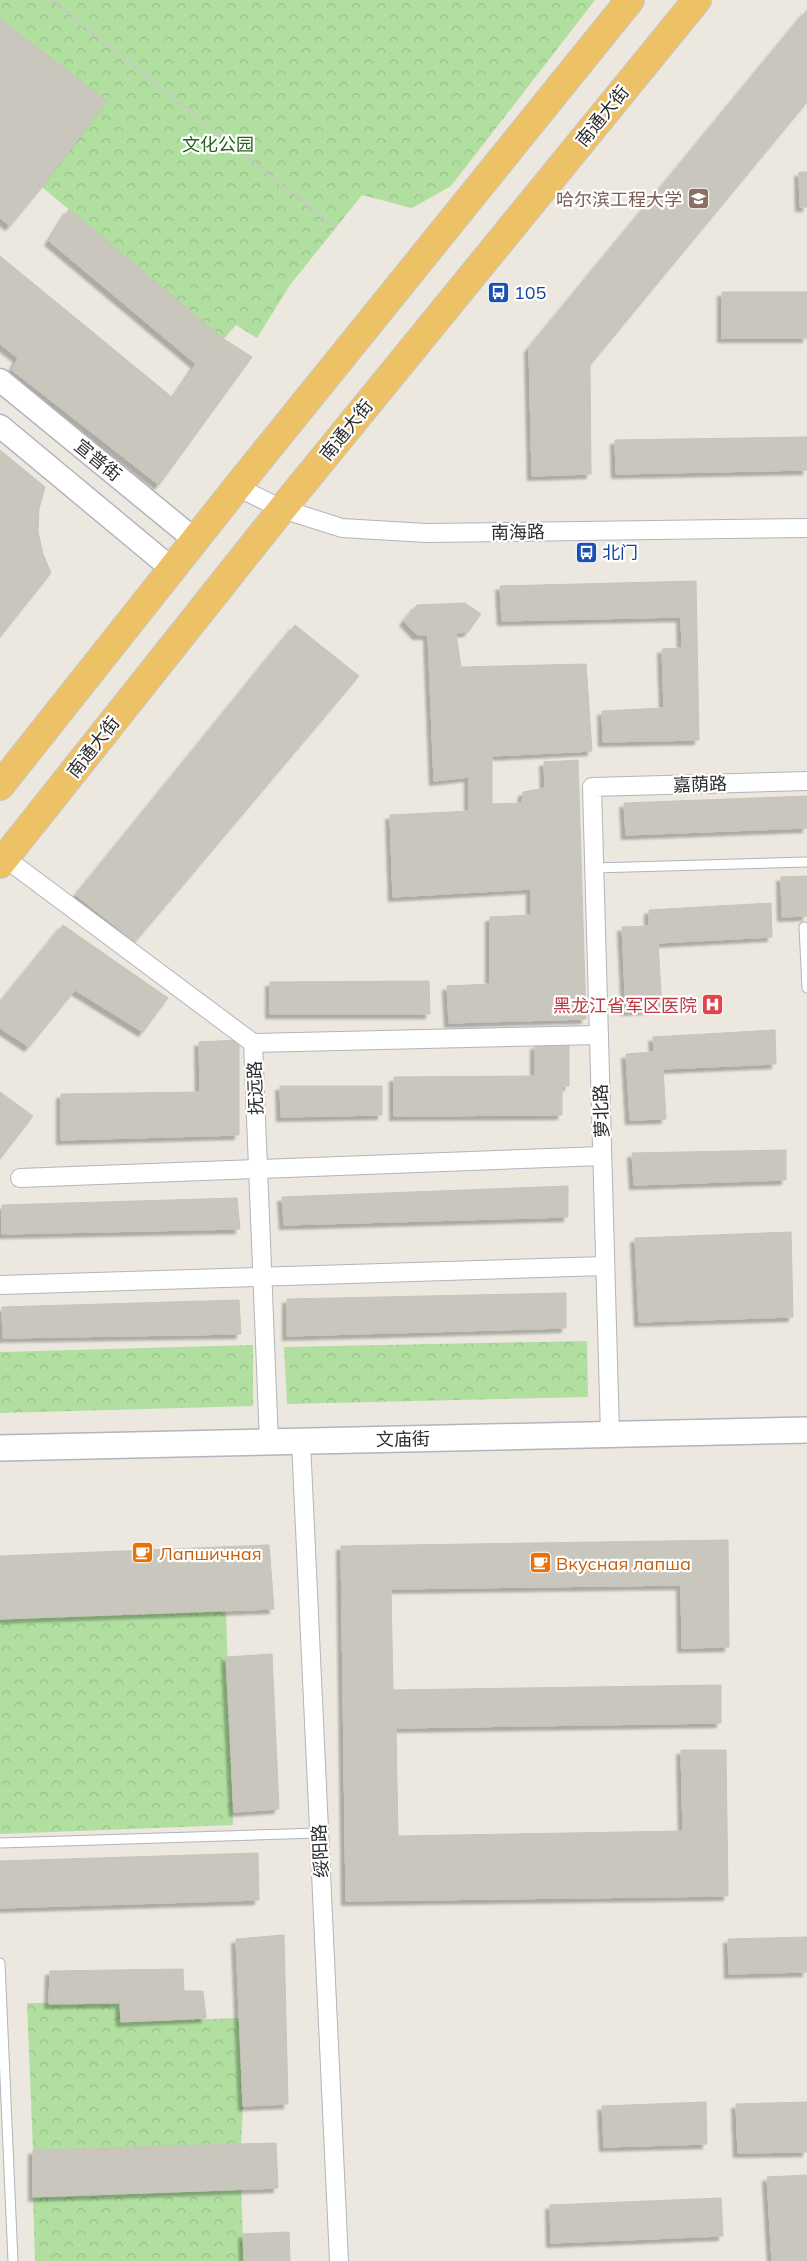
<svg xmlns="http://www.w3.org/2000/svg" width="807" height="2261" viewBox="0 0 807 2261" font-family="Mulish,'Noto Sans SC',sans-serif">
<defs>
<pattern id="park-crowns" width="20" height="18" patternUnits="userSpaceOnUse" patternTransform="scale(1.25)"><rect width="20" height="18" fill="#b0dfa0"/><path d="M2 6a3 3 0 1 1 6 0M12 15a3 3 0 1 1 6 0" fill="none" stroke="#98c08a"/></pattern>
<filter id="shadow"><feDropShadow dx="-4.5" dy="4.5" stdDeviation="1" flood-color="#0004"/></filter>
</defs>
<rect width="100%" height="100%" fill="#ece8df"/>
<g fill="url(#park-crowns)">
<polygon points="0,0 595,0 451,186 412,208 362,195 290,285 257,338 236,325 224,339 42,187 0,155"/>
<polygon points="587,1341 588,1397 287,1404 284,1347"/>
<polygon points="253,1345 253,1406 0,1413 0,1352"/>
<polygon points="226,1611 233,1825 0,1834 0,1619"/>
<polygon points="27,2003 120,2003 121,2022 240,2018 243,2106 241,2144 33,2150"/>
<polygon points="241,2190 244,2261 35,2261 33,2197"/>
</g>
<g fill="#c8c6bd" stroke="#c8c4b9" filter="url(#shadow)">
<polygon points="807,10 807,102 590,365 591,474 532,476 529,348"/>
<polygon points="0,19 107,101 42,187 0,155"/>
<polygon points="0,155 42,187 10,226 0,218"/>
<polygon points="799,172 807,172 807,207 800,207"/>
<polygon points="69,209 224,339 252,357 159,485 12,370 18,358 0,344 0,256 173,398 196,364 49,241"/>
<rect x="722" y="292" width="85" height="46"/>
<polygon points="807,437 807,470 616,474 615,440"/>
<polygon points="0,450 45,487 39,509 38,532 43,554 51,573 0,637"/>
<polygon points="696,581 699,740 603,742 602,711 664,708 662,649 682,648 681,617 502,621 500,586"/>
<polygon points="465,603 481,614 468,632 456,633 461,667 586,664 592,751 492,756 492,804 522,803 523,792 545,788 544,762 578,760 586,1019 449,1023 447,986 490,984 490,917 531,915 531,889 393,897 390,815 469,811 469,777 434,781 428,635 417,635 404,621 417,605"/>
<polygon points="295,625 359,676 135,942 76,895"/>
<polygon points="807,796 807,828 626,835 624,803"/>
<polygon points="807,876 807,916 782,917 781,877"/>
<polygon points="771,903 772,937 658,943 662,1009 626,1011 622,927 649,926 649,910"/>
<polygon points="63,925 168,998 143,1032 75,990 29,1047 0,1028 0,1003"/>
<polygon points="429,981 430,1014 270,1014 270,982"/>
<polygon points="775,1030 776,1064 663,1069 666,1119 630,1120 626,1054 654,1052 653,1037"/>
<polygon points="239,1040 239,1135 61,1140 61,1094 200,1092 199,1042"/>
<polygon points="535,1045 569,1045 569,1086 562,1086 562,1115 394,1116 394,1077 535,1076"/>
<polygon points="280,1086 382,1086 382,1115 281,1117"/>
<polygon points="0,1092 33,1116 0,1159"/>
<polygon points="786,1150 786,1180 634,1185 632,1153"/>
<polygon points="568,1186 568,1217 284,1225 282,1197"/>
<polygon points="237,1198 240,1229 2,1234 2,1205"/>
<polygon points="791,1232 793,1317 639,1322 635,1238"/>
<polygon points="566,1293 566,1328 287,1336 287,1299"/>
<polygon points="239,1300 241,1334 3,1338 2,1307"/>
<polygon points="728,1540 729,1647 682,1648 681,1585 391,1589 393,1690 721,1685 721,1723 396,1728 398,1836 683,1831 681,1750 726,1750 728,1896 346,1901 341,1546"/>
<polygon points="269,1545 274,1609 0,1619 0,1556"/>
<polygon points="272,1654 279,1809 234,1812 226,1657"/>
<polygon points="258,1853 259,1900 0,1908 0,1861"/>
<polygon points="284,1935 288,2104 243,2106 236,1939"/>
<polygon points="807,1937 807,1972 729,1974 728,1939"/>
<polygon points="183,1969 184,1991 203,1991 206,2018 121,2022 120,2003 49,2004 50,1971"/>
<polygon points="706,2102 707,2144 604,2147 602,2106"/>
<polygon points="807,2102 807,2152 738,2153 736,2104"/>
<polygon points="276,2143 278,2188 33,2197 33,2150"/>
<polygon points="807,2175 807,2261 772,2261 767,2177"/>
<polygon points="721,2198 723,2236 551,2243 550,2205"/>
<polygon points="289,2232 290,2261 244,2261 243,2234"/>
</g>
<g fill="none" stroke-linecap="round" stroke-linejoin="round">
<defs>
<g id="service">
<polyline points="594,868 807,862"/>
<polyline points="804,927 807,988"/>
<polyline points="0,1843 319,1833"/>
<polyline points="0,1963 13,2261"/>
</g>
<g id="minor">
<polyline points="237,487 282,509 342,528 426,533 807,528"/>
<polyline points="5,858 253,1043 269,1442"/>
<polyline points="253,1043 599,1035"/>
<polyline points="20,1178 602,1156"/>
<polyline points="0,1285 605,1266"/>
<polyline points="610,1434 592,787 807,781"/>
<polyline points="301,1442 339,2261"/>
</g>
<g id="tertiary">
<polyline points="0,380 195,540"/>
<polyline points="0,426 172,569"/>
</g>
<polyline id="secondary" points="0,1448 807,1430"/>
<g id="trunk">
<polyline points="0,786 237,487 630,0"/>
<polyline points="0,864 282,509 697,0"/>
</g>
</defs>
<use href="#service" stroke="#b2b4be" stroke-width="11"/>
<use href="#minor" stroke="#b2b4be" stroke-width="20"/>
<use href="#tertiary" stroke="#b2b4be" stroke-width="25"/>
<use href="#secondary" stroke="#b2b4be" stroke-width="28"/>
<use href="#trunk" stroke="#c8c8c8" stroke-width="30"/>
<polyline stroke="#c8c8c8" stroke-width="3" stroke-dasharray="4 2.5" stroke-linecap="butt" points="51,0 336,228"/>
<use href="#service" stroke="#fff" stroke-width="9"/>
<use href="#minor" stroke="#fff" stroke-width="18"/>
<use href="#tertiary" stroke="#fff" stroke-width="22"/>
<use href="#secondary" stroke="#fff" stroke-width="25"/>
<use href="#trunk" stroke="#edc266" stroke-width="28"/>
</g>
<defs>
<symbol id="university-square" viewBox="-11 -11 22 22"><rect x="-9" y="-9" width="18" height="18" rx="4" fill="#8d6e63" stroke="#fff"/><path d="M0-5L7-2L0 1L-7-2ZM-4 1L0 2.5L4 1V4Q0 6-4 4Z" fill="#fff"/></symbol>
<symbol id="bus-square" viewBox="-11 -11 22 22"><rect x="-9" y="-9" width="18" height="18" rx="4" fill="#1a4fb4" stroke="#fff"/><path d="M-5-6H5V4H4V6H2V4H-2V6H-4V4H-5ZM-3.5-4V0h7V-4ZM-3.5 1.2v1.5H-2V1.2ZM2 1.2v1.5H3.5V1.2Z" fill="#fff"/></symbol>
<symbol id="hospital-square" viewBox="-11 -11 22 22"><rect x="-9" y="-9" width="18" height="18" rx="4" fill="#e0444e" stroke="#fff"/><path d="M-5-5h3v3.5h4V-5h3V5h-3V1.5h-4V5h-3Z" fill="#fff"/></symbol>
<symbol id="cafe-square" viewBox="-11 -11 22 22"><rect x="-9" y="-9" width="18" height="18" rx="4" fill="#e8710a" stroke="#fff"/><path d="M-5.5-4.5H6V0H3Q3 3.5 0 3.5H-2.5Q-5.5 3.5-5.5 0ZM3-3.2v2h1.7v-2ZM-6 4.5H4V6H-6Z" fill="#fff"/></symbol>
</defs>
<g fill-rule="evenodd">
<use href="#university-square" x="686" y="186" width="25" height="25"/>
<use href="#bus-square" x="486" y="280" width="25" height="25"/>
<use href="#bus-square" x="574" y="540" width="25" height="25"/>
<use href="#hospital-square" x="700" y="992" width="25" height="25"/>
<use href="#cafe-square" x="130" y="1540" width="25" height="25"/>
<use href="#cafe-square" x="528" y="1550" width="25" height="25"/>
</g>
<g text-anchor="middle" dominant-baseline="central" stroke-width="4.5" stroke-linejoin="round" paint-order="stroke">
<g font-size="18" fill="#2c2c2c" stroke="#fff">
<text transform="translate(602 116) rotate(-51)">南通大街</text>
<text transform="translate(346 430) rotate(-51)">南通大街</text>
<text transform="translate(98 460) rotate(39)">宣普街</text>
<text transform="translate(518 532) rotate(-1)">南海路</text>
<text transform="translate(93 747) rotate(-52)">南通大街</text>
<text transform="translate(700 784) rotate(-2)">嘉荫路</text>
<text transform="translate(255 1088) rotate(-92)">抚远路</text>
<text transform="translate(601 1111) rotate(-92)">萝北路</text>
<text transform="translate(403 1439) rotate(-1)">文庙街</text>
<text transform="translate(320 1851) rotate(-93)">绥阳路</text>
</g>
<g font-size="18" fill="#286520" stroke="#fff">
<text x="218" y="144">文化公园</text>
</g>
<g font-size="18" fill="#785e54" stroke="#fff" text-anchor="end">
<text x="682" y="199">哈尔滨工程大学</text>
</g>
<g font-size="18" fill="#164399" stroke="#fff" text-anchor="start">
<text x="514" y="292">105</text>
<text x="602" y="552">北门</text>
</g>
<g font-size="18" fill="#be3a42" stroke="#fff" text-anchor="end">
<text x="697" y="1005">黑龙江省军区医院</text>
</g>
<g font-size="18" fill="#c56008" stroke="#fff" text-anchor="start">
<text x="159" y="1553">Лапшичная</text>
<text x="556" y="1563">Вкусная лапша</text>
</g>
</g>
</svg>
